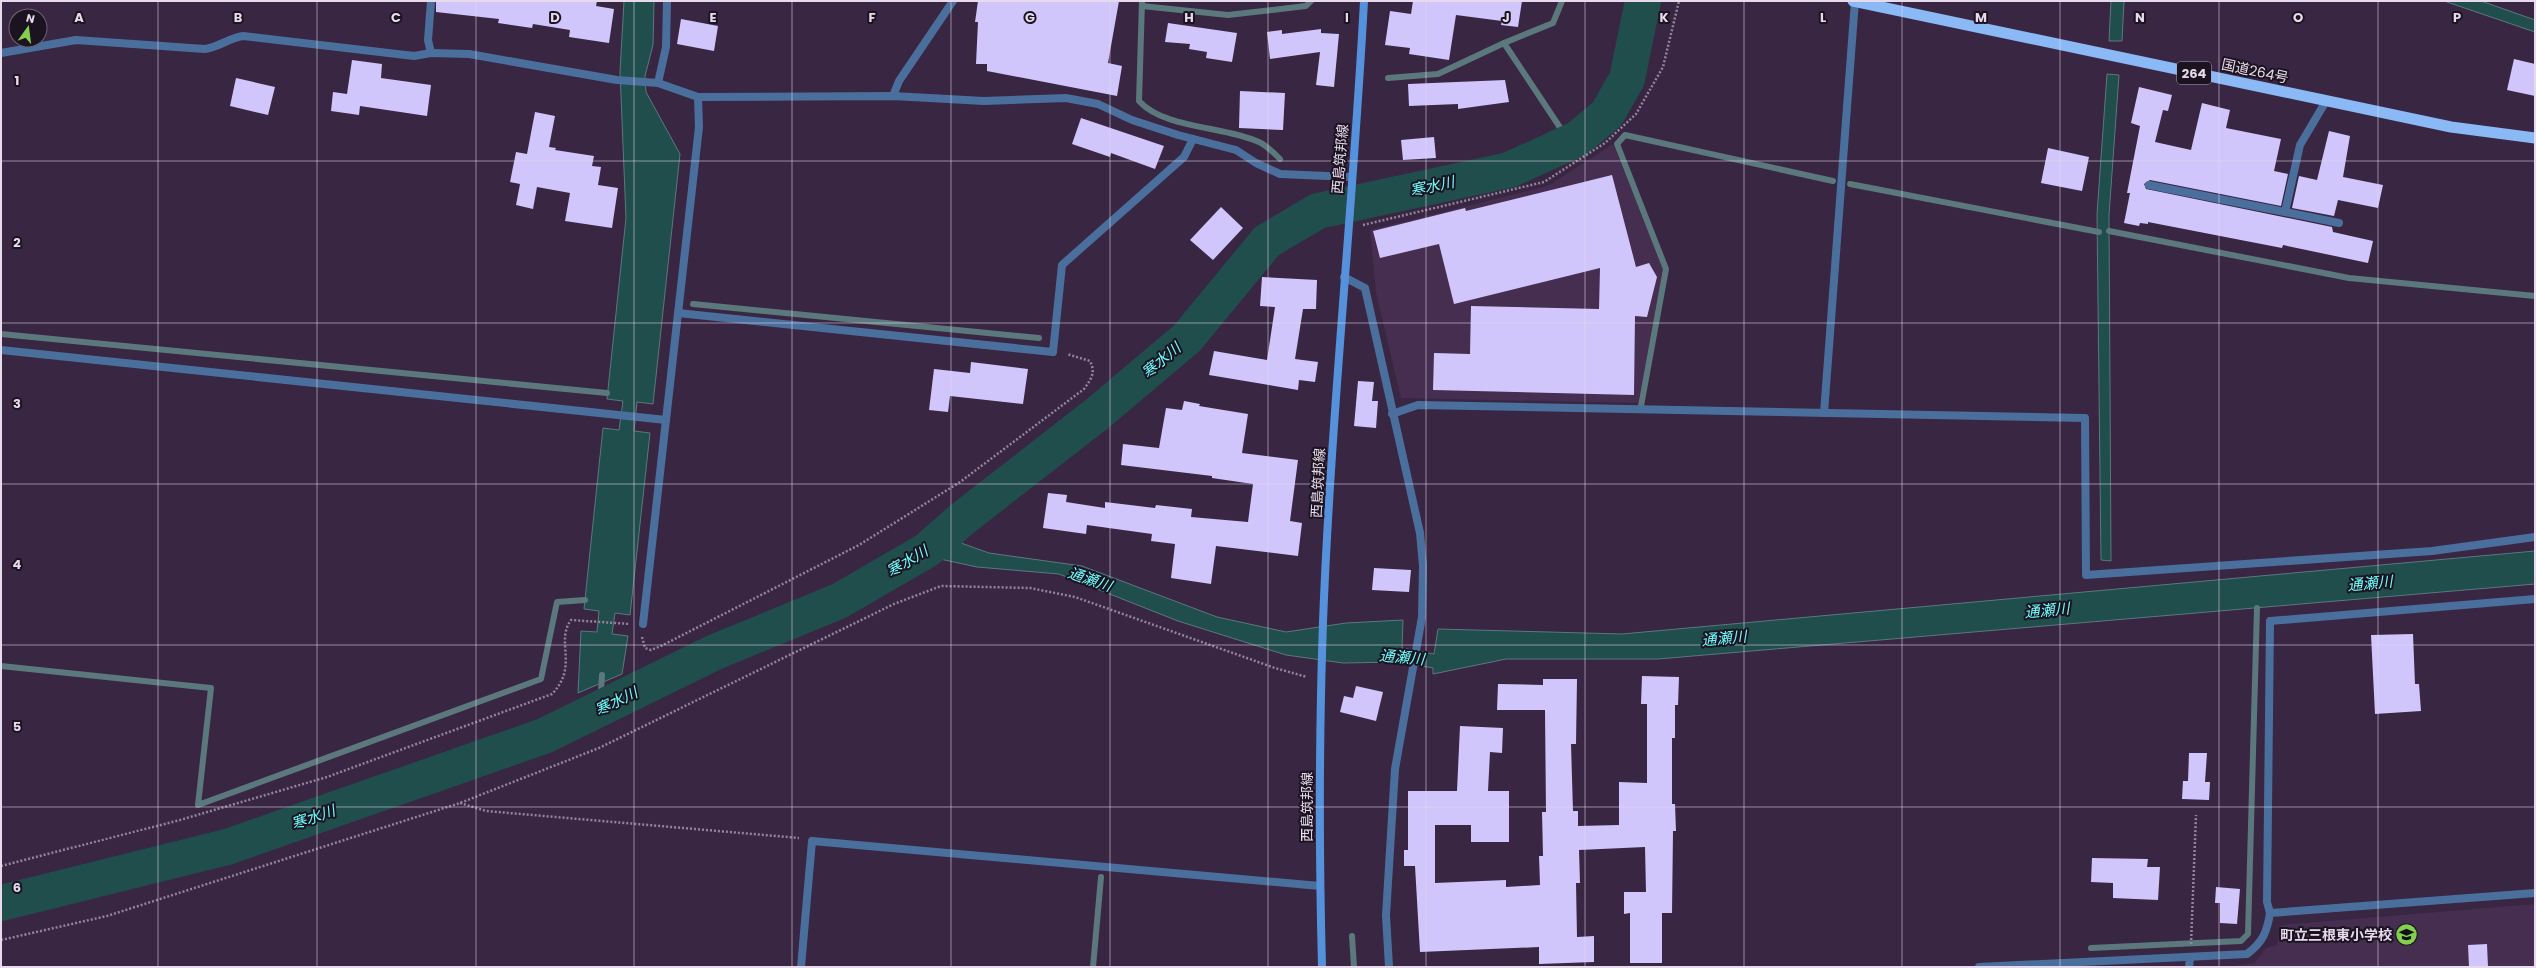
<svg xmlns="http://www.w3.org/2000/svg" width="2536" height="968" viewBox="0 0 2536 968" font-family="Poppins,'Noto Sans JP',sans-serif">
<rect width="100%" height="100%" fill="#392642"/>
<g fill="#452e50">
<polygon points="1613,144 1664,268 1638,403 1401,398 1376,293 1370,230 1548,186"/>
<polygon points="2535,904 2535,967 2226,967 2254,963 2266,948 2277,945 2281,925"/>
</g>
<g fill="#204e4d" stroke="#5b787d">
<polygon points="624,1 654,1 653,45 645,76 646,92 680,154 653,404 637,402 634,431 650,433 630,615 615,613 612,634 628,636 622,674 578,693 581,631 597,632 599,611 584,609 603,428 619,430 623,401 607,399 626,218 620,72"/>
<polygon points="2111,1 2124,1 2122,41 2109,41"/>
<polygon points="2444,1 2481,1 2535,20 2535,32"/>
<polygon points="2107,74 2119,75 2109,215 2111,561 2101,560 2097,214"/>
<polygon points="961,543 989,553 1082,566 1217,617 1286,632 1346,623 1403,620 1402,648 1434,654 1438,629 1622,634 2535,551 2535,584 1658,659 1506,659 1433,674 1433,668 1399,662 1343,663 1286,655 1178,621 1059,574 977,567 940,559"/>
</g>
<g fill="none" stroke-linecap="round" stroke-linejoin="round">
<g stroke="#5b787d" stroke-width="6">
<path d="M1142 1 1139 101C1164 129 1225 126 1259 142 1266 145 1274 153 1280 159"/>
<polyline points="1562,1 1553,23 1504,43 1565,135 1577,139"/>
<polyline points="1142,6 1228,15 1306,6 1311,1"/>
<polyline points="1388,78 1438,74 1504,43"/>
<polyline points="1850,184 2099,232"/>
<polyline points="2109,231 2349,278 2535,296"/>
<polyline points="693,304 1039,338"/>
<polyline points="1,334 607,393"/>
<polyline points="1641,406 1666,269 1617,144 1625,135 1833,181"/>
<polyline points="1,666 211,688 198,805 541,679 557,602 585,600"/>
<polyline points="600,709 602,675"/>
<polyline points="1352,936 1354,967"/>
<polyline points="2091,948 2241,941 2248,934 2257,608"/>
<polyline points="1093,967 1101,877"/>
</g>
<polyline stroke="#204e4d" stroke-width="36" points="1,903 227,847 544,736 715,652 839,601 927,550 962,519 1097,414 1187,338 1267,241 1318,211 1509,170 1577,139 1607,114 1627,79 1643,1"/>
</g>
<g fill="#d1c6fc">
<polygon points="436,1 597,1 596,6 614,9 609,43 569,37 570,30 533,24 532,28 498,23 499,19 436,12"/>
<polygon points="978,1 1119,1 1108,63 1122,66 1117,96 987,71 987,64 976,64 978,22 975,22"/>
<polygon points="1413,1 1522,1 1518,27 1501,25 1502,21 1456,15 1449,60 1409,54 1410,48 1385,45 1390,11 1411,14"/>
<polygon points="681,19 718,26 714,51 677,44"/>
<polygon points="1168,23 1237,33 1232,62 1206,58 1207,52 1189,49 1190,44 1165,42"/>
<polygon points="1321,29 1321,33 1339,34 1334,87 1316,85 1320,52 1270,59 1267,32 1282,30 1282,34"/>
<polygon points="2514,59 2535,64 2535,96 2507,90"/>
<polygon points="352,60 382,64 381,78 431,85 427,116 360,106 359,115 331,111 333,92 347,94"/>
<polygon points="236,78 275,87 268,115 230,106"/>
<polygon points="1505,80 1509,102 1458,109 1458,104 1409,106 1408,84"/>
<polygon points="2139,87 2172,95 2168,111 2163,110 2155,142 2191,150 2202,103 2230,110 2226,128 2281,139 2274,171 2288,174 2281,206 2150,180 2144,184 2146,189 2332,227 2333,232 2373,241 2368,263 2283,245 2282,248 2148,222 2148,224 2140,223 2139,226 2124,223 2130,193 2127,193 2140,126 2131,123"/>
<polygon points="1240,91 1285,93 1283,130 1239,128"/>
<polygon points="535,112 555,116 549,147 556,148 555,150 594,156 592,166 601,167 598,185 618,188 612,228 565,221 570,193 537,187 533,209 516,205 520,184 510,182 516,152 527,154"/>
<polygon points="1081,118 1164,146 1155,169 1111,153 1110,157 1072,144"/>
<polygon points="2329,131 2350,136 2343,177 2383,185 2378,208 2338,200 2334,216 2292,208 2299,176 2317,180"/>
<polygon points="1434,137 1436,158 1403,160 1401,140"/>
<polygon points="2048,148 2089,157 2082,191 2041,183"/>
<polygon points="1612,175 1636,267 1649,263 1657,277 1647,317 1635,316 1634,395 1433,390 1434,353 1470,354 1471,306 1599,309 1600,268 1454,304 1439,244 1380,258 1373,231 1465,208 1466,211"/>
<polygon points="1221,207 1243,228 1213,260 1190,240"/>
<polygon points="1262,277 1317,280 1316,309 1303,309 1295,359 1318,362 1315,382 1299,380 1298,390 1209,375 1214,351 1267,360 1275,307 1260,306"/>
<polygon points="971,362 1028,369 1023,404 950,396 948,412 929,410 934,369 970,373"/>
<polygon points="1358,381 1374,382 1372,401 1378,401 1376,428 1354,426"/>
<polygon points="1184,401 1200,404 1199,406 1248,414 1242,453 1298,460 1290,521 1302,523 1298,556 1216,546 1211,584 1171,578 1175,544 1151,541 1152,534 1087,525 1086,534 1043,528 1048,493 1067,495 1066,502 1105,508 1105,502 1155,508 1156,505 1192,509 1191,517 1248,522 1253,484 1212,478 1212,476 1121,465 1123,444 1159,448 1166,408 1182,410"/>
<polygon points="1374,568 1411,570 1409,592 1372,590"/>
<polygon points="2413,634 2415,684 2419,684 2421,711 2375,714 2371,635"/>
<polygon points="1642,676 1679,677 1678,705 1675,705 1675,738 1672,738 1672,804 1675,804 1676,831 1673,831 1672,913 1662,913 1662,963 1630,963 1630,913 1624,914 1624,892 1646,892 1645,847 1579,850 1580,883 1576,883 1577,937 1594,936 1594,962 1539,964 1539,947 1420,952 1415,866 1404,866 1404,850 1408,850 1408,791 1457,791 1460,726 1503,728 1502,753 1490,752 1488,791 1509,791 1509,842 1471,842 1471,825 1435,825 1435,883 1506,880 1506,887 1540,885 1539,856 1543,856 1542,812 1546,812 1545,710 1497,710 1498,684 1543,685 1543,679 1577,679 1576,744 1571,744 1573,811 1578,811 1578,826 1619,825 1619,782 1647,783 1647,704 1641,704"/>
<polygon points="1356,686 1383,692 1376,721 1340,712 1344,696 1353,698"/>
<polygon points="2189,753 2207,753 2205,782 2210,782 2209,800 2182,799 2183,781 2188,781"/>
<polygon points="2092,858 2148,859 2147,867 2160,867 2158,900 2113,898 2113,883 2091,882"/>
<polygon points="2216,887 2240,889 2237,924 2220,923 2220,903 2215,903"/>
<polygon points="2487,944 2488,967 2469,967 2468,945"/>
</g>
<g fill="none" stroke-linecap="round" stroke-linejoin="round">
<g stroke="#94849b" stroke-width="2.5" stroke-dasharray="2 2" stroke-linecap="butt">
<polyline points="1363,225 1544,182 1605,143 1636,114 1663,67 1679,1"/>
<path d="M642 637 645 648 651 650 661 646 859 545 960 482 1084 389C1091 379 1096 373 1090 361L1067 354"/>
<polyline points="460,803 486,811 799,838"/>
<path d="M1 866 180 820 327 777 552 694C579 666 555 642 571 620L630 624"/>
<polyline points="1,940 107,916 460,803 599,748 894,604 941,586 1030,588 1075,597 1275,668 1307,677"/>
<polyline points="2191,944 2196,815"/>
</g>
<g stroke="#4a6f9d" stroke-width="8">
<polyline points="431,1 428,40 431,53"/>
<path d="M1 53 76 40 205 49C219 47 229 38 243 36L414 56 431 53 469 54 617 80 658 83 698 97 893 96 984 101 1066 98 1098 104 1132 120 1178 135 1236 150 1256 163 1280 174 1351 177"/>
<polyline points="658,83 666,47 667,1"/>
<polyline points="893,96 899,81 953,1"/>
<polyline points="2149,185 2285,212 2300,145 2326,101"/>
<polyline points="2285,212 2339,223"/>
<polyline points="1344,277 1365,288 1420,533 1423,566 1422,617 1395,769 1386,915 1389,967"/>
<polyline points="678,313 1053,352 1062,265 1184,157 1193,139"/>
<polyline points="1,350 666,420"/>
<polyline points="1824,413 1855,1"/>
<polyline points="1392,414 1418,405 2085,418 2086,575 2432,551 2535,537"/>
<polyline points="643,624 699,127 698,97"/>
<polyline points="2270,913 2267,902 2270,621 2535,599"/>
<polyline points="801,967 812,841 1320,886"/>
<path d="M1979 967 2247 954C2263 942 2267 932 2270 913L2535 893"/>
<polyline points="2189,967 2190,958"/>
</g>
<path stroke="#5692db" stroke-width="8" d="M1322 967C1319 852 1319 737 1323 622 1331 415 1353 208 1364 1"/>
<polyline stroke="#8ab9f5" stroke-width="11" points="1853,1 2451,127 2535,138"/>
</g>
<path fill="none" stroke="#e6daec" stroke-width="1" stroke-opacity="0.55" d="M158 1V967M317 1V967M476 1V967M634 1V967M792 1V967M951 1V967M1110 1V967M1268 1V967M1426 1V967M1585 1V967M1744 1V967M1902 1V967M2060 1V967M2219 1V967M2378 1V967M1 161H2535M1 323H2535M1 484H2535M1 645H2535M1 807H2535"/>
<defs>
<symbol id="school-disc" viewBox="-11 -11 22 22"><circle r="9.5" fill="#83d04e" stroke="#1c1320"/><path d="M0-5L7-2L0 1L-7-2ZM-4 1L0 2.5L4 1V4Q0 6-4 4Z" fill="#111"/></symbol>
</defs>
<g fill-rule="evenodd">
<use href="#school-disc" x="2394" y="922" width="25" height="25"/>
</g>
<g text-anchor="middle" dominant-baseline="central" stroke-width="4" stroke-linejoin="round" paint-order="stroke">
<rect fill="#1c1320" stroke="#a99eaf" stroke-width="1" x="2177" y="62" width="34" height="22" rx="3"/>
<g font-size="13" font-weight="bold" fill="#e6daec">
<text x="2194" y="73">264</text>
</g>
<g font-size="14" fill="#e6daec" stroke="#1c1320">
<text transform="translate(2255 71) rotate(12)">国道264号</text>
<text transform="translate(1340 159) rotate(-85)">西島筑邦線</text>
<text transform="translate(1318 483) rotate(-87)">西島筑邦線</text>
<text transform="translate(1307 807) rotate(-90)">西島筑邦線</text>
</g>
<g font-size="14" font-weight="bold" fill="#e6daec" stroke="#1c1320" text-anchor="end">
<text x="2392" y="935">町立三根東小学校</text>
</g>
<g font-size="15" font-style="italic" fill="#6cfefd" stroke="#1c1320">
<text transform="translate(1432 186) rotate(-12)">寒水川</text>
<text transform="translate(1161 360) rotate(-40)">寒水川</text>
<text transform="translate(907 561) rotate(-31)">寒水川</text>
<text transform="translate(1090 579) rotate(19)">通瀬川</text>
<text transform="translate(2370 583) rotate(-5)">通瀬川</text>
<text transform="translate(2047 610) rotate(-5)">通瀬川</text>
<text transform="translate(1724 638) rotate(-5)">通瀬川</text>
<text transform="translate(1402 657) rotate(5)">通瀬川</text>
<text transform="translate(616 701) rotate(-26)">寒水川</text>
<text transform="translate(313 817) rotate(-19)">寒水川</text>
</g>
</g>
<g font-size="13" text-anchor="middle" font-weight="bold" fill="#e6daec" stroke="#1c1320" stroke-width="4" stroke-linejoin="round" paint-order="stroke">
<text x="79" y="22">A</text>
<text x="238" y="22">B</text>
<text x="396" y="22">C</text>
<text x="555" y="22">D</text>
<text x="713" y="22">E</text>
<text x="872" y="22">F</text>
<text x="1030" y="22">G</text>
<text x="1189" y="22">H</text>
<text x="1347" y="22">I</text>
<text x="1506" y="22">J</text>
<text x="1664" y="22">K</text>
<text x="1823" y="22">L</text>
<text x="1981" y="22">M</text>
<text x="2140" y="22">N</text>
<text x="2298" y="22">O</text>
<text x="2457" y="22">P</text>
<text x="17" y="85">1</text>
<text x="17" y="247">2</text>
<text x="17" y="408">3</text>
<text x="17" y="569">4</text>
<text x="17" y="731">5</text>
<text x="17" y="892">6</text>
</g>
<rect width="2536" height="968" fill="none" stroke="#e6daec" stroke-width="4"/>
<g transform="translate(28 28) rotate(14)"><circle r="19" fill="#1c1320" stroke="#6d6372"/>
<path d="M0-3L7 15L0 10L-7 15Z" fill="#83d04e"/>
<text y="-6" font-size="11" font-weight="bold" text-anchor="middle" fill="#e6daec">N</text>
</g>
</svg>
